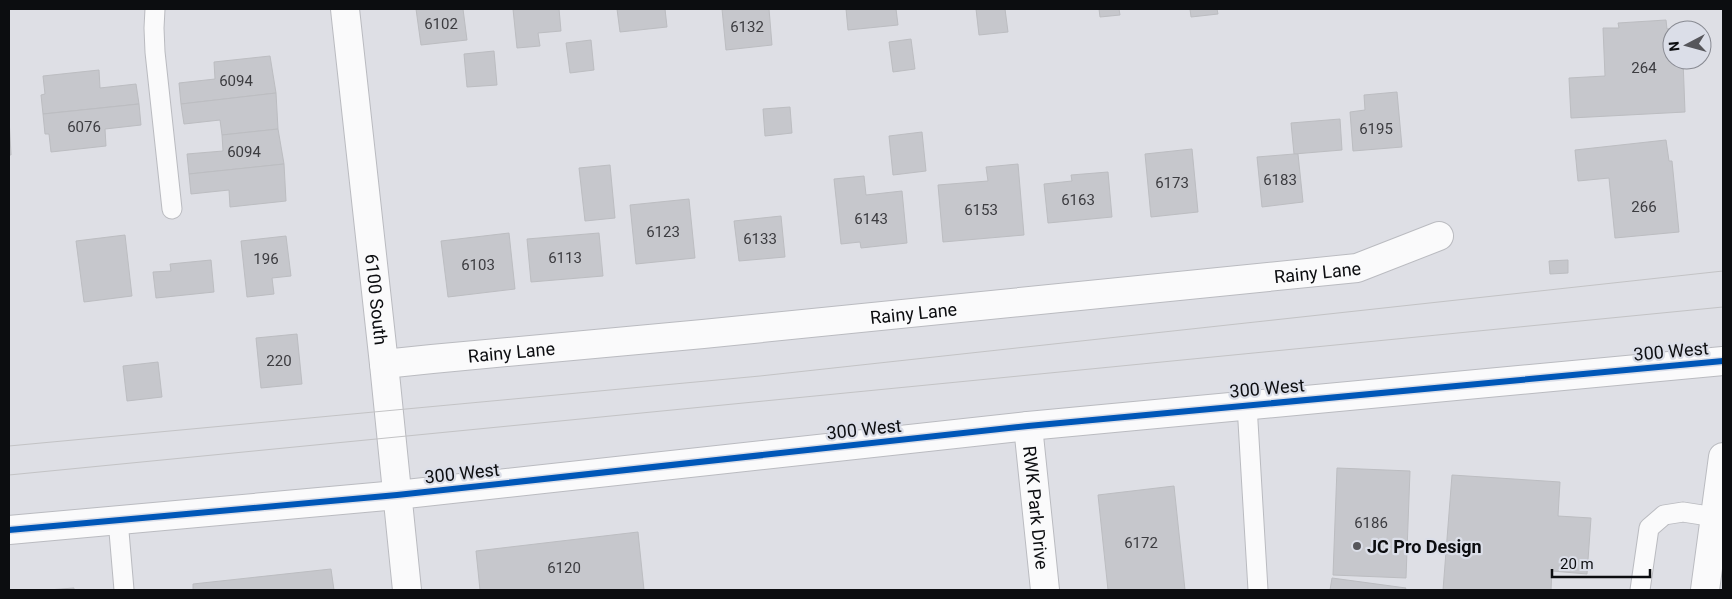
<svg xmlns="http://www.w3.org/2000/svg" width="1732" height="599" viewBox="0 0 1732 599" font-family="Roboto,sans-serif">
<rect width="100%" height="100%" fill="#dedfe5"/>
<g fill="#c6c7cc" stroke="#bcbdc1">
<polygon points="416,9 463,9 467,40 421,45"/>
<polygon points="513,9 559,9 561,31 538,33 540,46 517,48"/>
<polygon points="617,9 665,9 667,27 620,32"/>
<polygon points="722,9 769,9 772,45 726,50"/>
<polygon points="846,9 896,9 898,25 848,30"/>
<polygon points="976,9 1005,9 1008,32 979,35"/>
<polygon points="1099,9 1119,9 1120,15 1100,17"/>
<polygon points="1190,9 1217,9 1218,14 1191,17"/>
<polygon points="1666,20 1667,29 1675,28 1675,30 1672,30 1672,60 1683,60 1685,112 1571,118 1569,78 1605,76 1603,28 1619,28 1618,23"/>
<polygon points="911,39 915,69 893,72 889,42"/>
<polygon points="591,40 594,70 570,73 566,43"/>
<polygon points="494,51 497,85 467,87 464,54"/>
<polygon points="270,56 276,93 181,104 179,83 215,79 214,62"/>
<polygon points="99,70 100,88 136,84 139,104 43,114 41,95 45,94 43,76"/>
<polygon points="1397,92 1402,147 1353,151 1350,112 1365,110 1364,95"/>
<polygon points="276,93 278,129 222,135 220,120 184,124 181,104"/>
<polygon points="139,104 141,125 105,129 106,146 51,152 49,134 45,134 43,114"/>
<polygon points="790,107 792,133 765,136 763,109"/>
<polygon points="9,118 11,155 9,155"/>
<polygon points="1340,119 1342,150 1294,154 1291,123"/>
<polygon points="278,129 284,164 189,174 187,154 223,151 222,135"/>
<polygon points="922,132 926,171 893,175 889,136"/>
<polygon points="1666,140 1669,161 1672,161 1679,232 1615,238 1609,178 1578,181 1575,150"/>
<polygon points="1192,149 1198,212 1151,217 1145,154"/>
<polygon points="1294,154 1298,154 1303,202 1262,207 1257,157"/>
<polygon points="284,164 286,201 230,207 229,190 191,194 189,174"/>
<polygon points="1018,164 1024,235 943,242 938,185 988,181 986,167"/>
<polygon points="610,165 615,218 585,221 579,168"/>
<polygon points="1108,172 1112,217 1048,223 1044,184 1072,181 1071,175"/>
<polygon points="864,176 866,195 902,191 907,243 861,248 860,242 841,244 834,179"/>
<polygon points="689,199 695,258 636,264 630,205"/>
<polygon points="781,216 785,257 739,261 734,221"/>
<polygon points="509,233 515,289 448,297 441,241"/>
<polygon points="599,233 603,276 531,282 527,239"/>
<polygon points="125,235 132,296 84,302 76,241"/>
<polygon points="286,236 291,276 272,278 274,294 247,297 241,241"/>
<polygon points="211,260 214,292 156,298 153,272 171,271 170,264"/>
<polygon points="1568,260 1568,273 1550,274 1549,261"/>
<polygon points="297,334 302,384 261,388 256,338"/>
<polygon points="158,362 162,397 127,401 123,366"/>
<polygon points="1337,468 1410,471 1406,578 1333,575"/>
<polygon points="1452,475 1560,482 1558,516 1591,518 1587,574 1552,571 1551,590 1443,590"/>
<polygon points="1174,486 1185,590 1108,590 1098,495"/>
<polygon points="638,532 644,590 480,590 476,551"/>
<polygon points="331,569 334,590 193,590 193,584"/>
<polygon points="1332,578 1406,588 1405,590 1330,590"/>
<polygon points="74,588 74,590 48,590"/>
</g>
<g fill="none" stroke-linecap="round" stroke-linejoin="round">
<defs>
<g id="lane">
<polyline points="155,9 154,28 155,52 172,209"/>
<polyline points="1247,405 1258,590"/>
<polyline points="118,520 124,590"/>
<polyline points="1640,590 1649,528 1664,515 1683,512 1715,517"/>
</g>
<g id="street">
<path id="s1" d="M345 9 384 364 407 590"/>
<path id="s2" d="M384 364 432 359 703 334 1357 268 1439 236"/>
<path id="s3" d="M1028 426 1045 590"/>
<polyline points="1705,590 1723,457"/>
</g>
<polyline id="secondary" points="9,530 397,495 1028,426 1723,361"/>
</defs>
<use href="#lane" stroke="#babbc0" stroke-width="21"/>
<use href="#street" stroke="#babbc0" stroke-width="30"/>
<use href="#secondary" stroke="#babbc0" stroke-width="30"/>
<use href="#lane" stroke="#fafafb" stroke-width="19"/>
<use href="#street" stroke="#fafafb" stroke-width="28"/>
<use href="#secondary" stroke="#fafafb" stroke-width="28"/>
<g stroke="#c3c3c5" stroke-width="1">
<polyline points="9,446 760,376 1723,271"/>
<polyline points="9,475 1723,307"/>
</g>
<defs>
<polyline id="cycleway" points="9,530 397,495 1028,426 1723,361"/>
</defs>
<use href="#cycleway" stroke="#dbdee8" stroke-width="9"/>
<use href="#cycleway" stroke="#0057b8" stroke-width="6"/>
</g>
<circle fill="#56565b" stroke="#dbdee8" stroke-width="2" cx="1357" cy="546" r="5"/>
<g text-anchor="middle" dominant-baseline="central" stroke-width="4.5" stroke-linejoin="round" paint-order="stroke">
<g font-size="15" fill="#3c3c40">
<text x="441" y="24">6102</text>
<text x="747" y="27">6132</text>
<text x="1644" y="68">264</text>
<text x="236" y="81">6094</text>
<text x="84" y="127">6076</text>
<text x="1376" y="129">6195</text>
<text x="244" y="152">6094</text>
<text x="1280" y="180">6183</text>
<text x="1172" y="183">6173</text>
<text x="1078" y="200">6163</text>
<text x="1644" y="207">266</text>
<text x="981" y="210">6153</text>
<text x="871" y="219">6143</text>
<text x="663" y="232">6123</text>
<text x="760" y="239">6133</text>
<text x="565" y="258">6113</text>
<text x="266" y="259">196</text>
<text x="478" y="265">6103</text>
<text x="279" y="361">220</text>
<text x="1371" y="523">6186</text>
<text x="1141" y="543">6172</text>
<text x="564" y="568">6120</text>
</g>
<g font-size="18" fill="#0c0d10" stroke="#dbdee8">
<text stroke="none"><textPath href="#s2" startOffset="938">Rainy Lane</textPath></text>
<text stroke="none"><textPath href="#s1" startOffset="292">6100 South</textPath></text>
<text stroke="none"><textPath href="#s2" startOffset="532">Rainy Lane</textPath></text>
<text stroke="none"><textPath href="#s2" startOffset="128">Rainy Lane</textPath></text>
<text transform="translate(1671 351) rotate(-5)">300 West</text>
<text transform="translate(1267 388) rotate(-5)">300 West</text>
<text transform="translate(864 429) rotate(-6)">300 West</text>
<text transform="translate(462 473) rotate(-6)">300 West</text>
<text stroke="none"><textPath href="#s3" startOffset="82">RWK Park Drive</textPath></text>
</g>
<g font-size="18" font-weight="bold" fill="#0c0d10" stroke="#dbdee8" text-anchor="start">
<text x="1367" y="546">JC Pro Design</text>
</g>
</g>
<rect width="1732" height="599" fill="none" stroke="#0c0d10" stroke-width="20"/>
<g transform="translate(1687 45) rotate(264)"><circle r="24" fill="#dbdee8" stroke="#888a92"/>
<path d="M0-4L9 19L0 12L-9 19Z" fill="#56565b"/>
<text y="-8" font-size="14" font-weight="bold" text-anchor="middle" fill="#0c0d10">N</text>
</g>
<path d="M1552 569v8h98v-8" fill="none" stroke="#0c0d10" stroke-width="2.5"/>
<text x="1560" y="569" font-size="15" fill="#0c0d10" stroke="#dbdee8" stroke-width="4" paint-order="stroke">20 m</text>
</svg>
